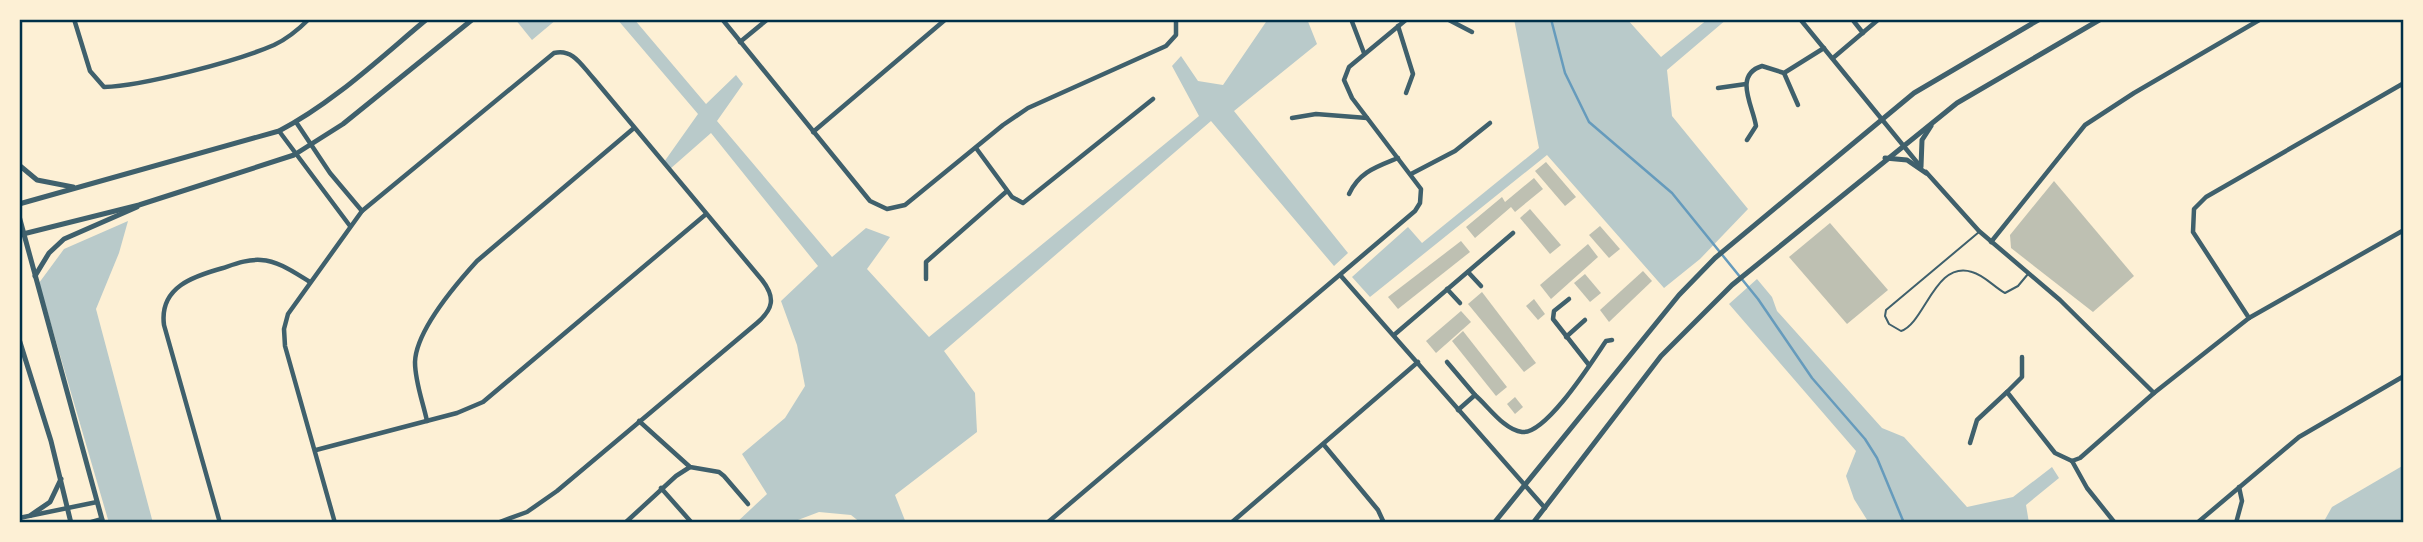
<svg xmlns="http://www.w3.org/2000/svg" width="2423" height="542" viewBox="0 0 2423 542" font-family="Arial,sans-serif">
<rect width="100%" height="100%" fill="#fdf0d5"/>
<g fill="#b9caca">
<polygon points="515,19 557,19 532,40"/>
<polygon points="617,19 634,19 706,104 736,75 743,84 717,121 832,257 866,228 890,237 867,269 929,337 1199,116 1172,66 1181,56 1198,81 1223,85 1268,19 1307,19 1317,44 1234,111 1348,253 1334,266 1211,121 944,351 975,393 977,432 895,495 906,523 861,523 851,515 819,512 790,523 736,523 767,494 742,454 785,418 805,386 797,345 781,301 818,266 711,133 670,169 664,162 698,114"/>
<polygon points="1514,19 1627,19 1661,57 1708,19 1727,19 1667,70 1672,116 1748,209 1700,259 1664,288 1547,155 1370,297 1352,277 1408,227 1422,243 1539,148"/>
<polygon points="128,221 119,253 96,309 153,523 109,523 39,283 64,249"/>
<polygon points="1757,279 1772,297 1777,311 1882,428 1904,437 1967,507 2013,497 2052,467 2059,478 2026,505 2029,523 1869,523 1854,499 1846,476 1856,451 1729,304"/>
<polygon points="2404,465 2404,523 2323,523 2332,507"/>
</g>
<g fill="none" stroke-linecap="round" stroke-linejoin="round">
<polyline stroke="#669bbc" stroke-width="2.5" points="1551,19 1565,73 1589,122 1672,193 1758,299 1812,378 1865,439 1877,458 1904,523"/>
</g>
<g fill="#bec0b2">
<polygon points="1546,162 1576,197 1565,206 1535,171"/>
<polygon points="1534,178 1543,189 1515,212 1511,207 1475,238 1466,227 1502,197 1505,202"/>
<polygon points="2054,181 2134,276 2093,312 2011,248 2010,235"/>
<polygon points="1530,209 1561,245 1550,254 1520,218"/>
<polygon points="1830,223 1888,290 1847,324 1789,257"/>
<polygon points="1600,226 1620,249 1609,258 1589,235"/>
<polygon points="1461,241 1470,252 1398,309 1388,297"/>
<polygon points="1588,244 1598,257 1551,299 1540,285"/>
<polygon points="1643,271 1652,281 1609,322 1600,310"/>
<polygon points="1585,274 1601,293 1590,302 1574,283"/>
<polygon points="1482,292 1536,363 1524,372 1468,304"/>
<polygon points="1534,299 1545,314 1538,320 1526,306"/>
<polygon points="1461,311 1471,322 1436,353 1426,341"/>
<polygon points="1463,331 1507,387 1496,396 1452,341"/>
<polygon points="1515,397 1523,407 1515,414 1507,404"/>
</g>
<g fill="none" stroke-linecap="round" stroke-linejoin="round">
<path stroke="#3f606c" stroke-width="2" d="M1979 232 1886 310 1885 316 1889 324 1901 331C1925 323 1935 260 1972 272 1984 275 1994 287 2005 293L2018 286 2028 274"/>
<g stroke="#3f606c" stroke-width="4.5">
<path d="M74 19 90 71 104 87C143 86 237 61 274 45 287 39 299 29 309 19"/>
<polyline points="722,19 870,201 887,209 905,205 1003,125 1028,108 1166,46 1176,35 1176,19"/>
<polyline points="1351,19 1364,53"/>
<polyline points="1447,19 1472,32"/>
<polyline points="1800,19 1920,166"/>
<polyline points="1852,19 1863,33"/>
<polyline points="1398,26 1413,74 1406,93"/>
<polyline points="740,42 768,19"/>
<polyline points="1833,58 1879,19"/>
<polyline points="1784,73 1798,105"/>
<polyline points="1718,88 1746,84"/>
<polyline points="1292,118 1316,114 1367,118"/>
<polyline points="296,122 330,173 362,211"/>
<polyline points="279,131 350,226"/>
<polyline points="813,132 946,19"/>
<path d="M1747 140 1756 126C1753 106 1733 75 1762 66L1784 73 1824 48"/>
<polyline points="976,148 1012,197 1023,203 1153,99"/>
<polyline points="1926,172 1979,231 2060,300 2154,393"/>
<polyline points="1411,174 1455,151 1490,123"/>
<path d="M1349 194C1359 172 1376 167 1398 158"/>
<polyline points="1991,242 2085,125 2134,93 2261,19"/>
<polyline points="1468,272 1481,286"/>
<polyline points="1341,276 1545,508"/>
<polyline points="926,279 926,262 1007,191"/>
<polyline points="1447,289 1460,303"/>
<polyline points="1569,299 1554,311 1553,319 1589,365"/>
<polyline points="2249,318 2193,232 2194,209 2206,197 2404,83"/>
<polyline points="1394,335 1513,233"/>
<polyline points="1566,337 1585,320"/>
<polyline points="2022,357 2022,377 2007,392 2055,453 2072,461"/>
<polyline points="1447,362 1475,395"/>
<path d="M1458 410 1475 395C1488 406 1504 430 1522 432 1546 435 1593 360 1606 341L1612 340"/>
<path d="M427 421C423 402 415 382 415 362 416 331 457 283 477 261L634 128"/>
<polyline points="639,421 690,467 719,472 724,476 748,504"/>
<polyline points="1970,443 1977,420 2007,392"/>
<polyline points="1324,445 1378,510 1384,523"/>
<polyline points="316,450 457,413 483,402 705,215"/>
<polyline points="2072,461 2080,458 2154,393 2249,318 2404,230"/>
<polyline points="2072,461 2087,488 2115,523"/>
<polyline points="661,488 692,523"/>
<polyline points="19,518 97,502"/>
<polyline points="88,523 102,519"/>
<path d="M220 523 164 325C159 287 194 276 223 268 235 264 248 259 261 260 279 261 295 273 310 282"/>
<path d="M335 523 285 346 284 329 288 314 362 211 554 53C573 48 582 66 594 79L762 280C776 298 773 309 757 323L557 491 527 512 497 523"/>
<polyline points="625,523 676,476 690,467"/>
<polyline points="1047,523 1415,211 1420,203 1421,189 1352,98 1344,80 1349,67 1407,19"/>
<polyline points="1231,523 1418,362"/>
<polyline points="2197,523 2299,437 2404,376"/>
<polyline points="2236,523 2242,501 2239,487"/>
</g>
<g stroke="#3f606c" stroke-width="5">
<polyline points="1885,158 1907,160 1926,173"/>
<polyline points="19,165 37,180 73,187"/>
<polyline points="1921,167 1922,140 1931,126"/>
<path d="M19 204 279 131C333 103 380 58 427 19"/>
<polyline points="19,216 103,523"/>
<polyline points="19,235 139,205 294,155 343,124 473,19"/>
<polyline points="35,276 49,253 64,239 137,207"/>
<polyline points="19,339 51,441 71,523"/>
<polyline points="31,515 50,502 61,479"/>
<polyline points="1494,523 1679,295 1715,258 1914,93 2040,19"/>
<polyline points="1533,523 1661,356 1732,285 1957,103 2101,19"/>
</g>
</g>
<rect width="2423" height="542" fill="none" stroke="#fdf0d5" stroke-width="42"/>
<rect x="21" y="21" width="2381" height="500" fill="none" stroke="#003049" stroke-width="2.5"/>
</svg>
